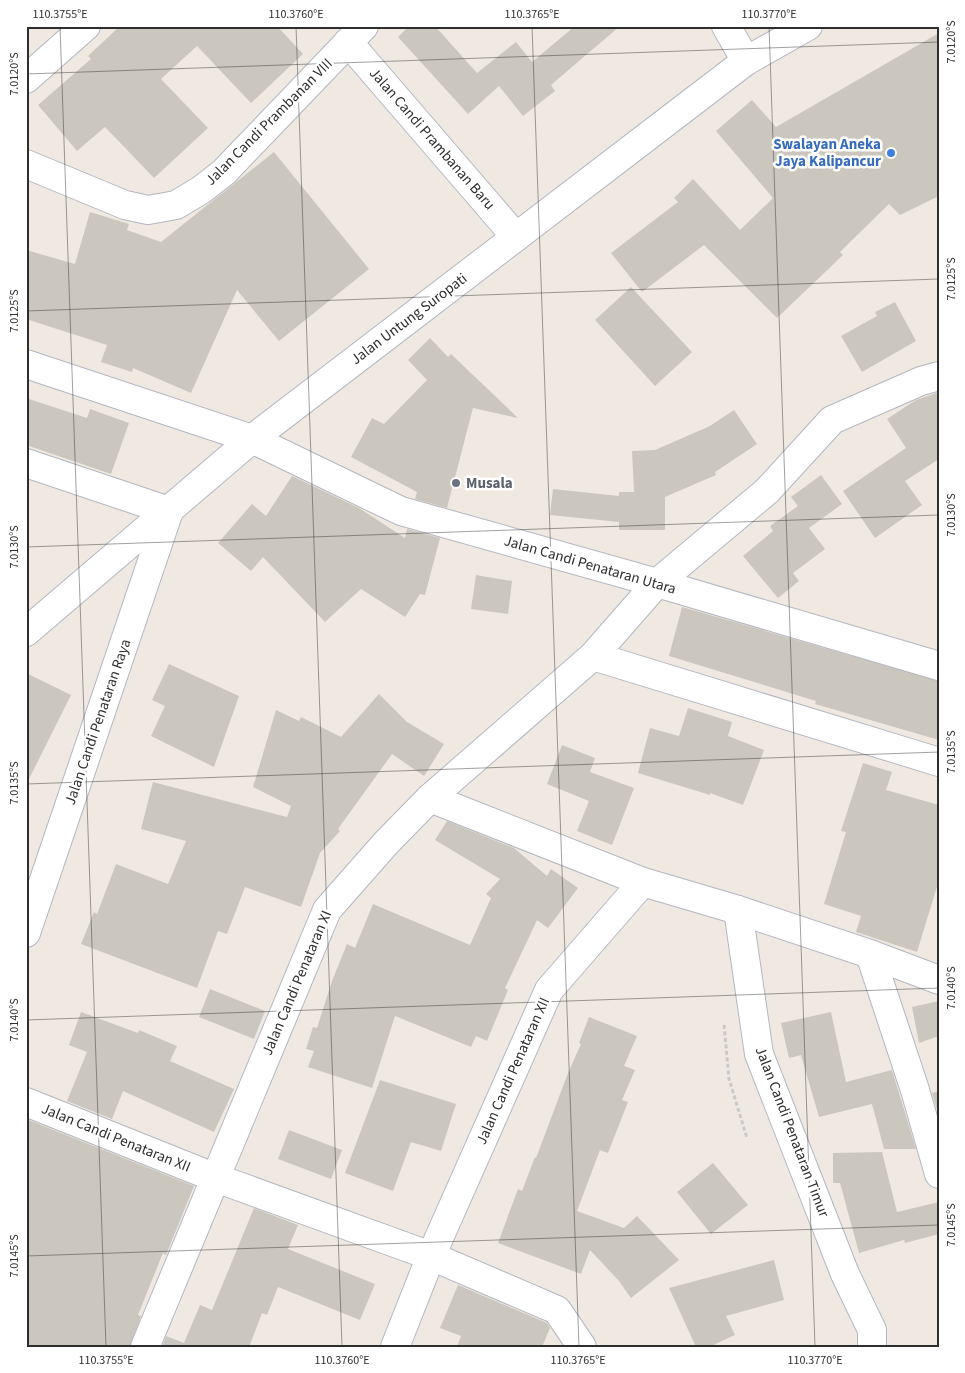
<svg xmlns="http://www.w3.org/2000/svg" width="965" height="1373" viewBox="0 0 965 1373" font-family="'Source Sans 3',sans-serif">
<rect width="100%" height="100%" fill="#efe9e1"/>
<g fill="#cbc7bf">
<polygon points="120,26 277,26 303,54 251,103 197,46 161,79 208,128 154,178 105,127 77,151 38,105 91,59 88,56"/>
<polygon points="409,26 435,26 477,73 516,42 532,62 575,26 620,26 551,85 555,91 523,116 499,86 468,114 398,37"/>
<polygon points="939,33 939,196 900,215 889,204 840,252 843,255 777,318 704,245 642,292 611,253 678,202 674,198 693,179 740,230 773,198 716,131 752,100 776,127"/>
<polygon points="274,152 369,269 279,341 237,290 191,393 133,368 132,372 101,362 107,345 26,319 26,250 75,264 90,212 129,224 127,230 161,242"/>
<polygon points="631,287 692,352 655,386 595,320"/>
<polygon points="895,302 916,341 862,372 841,336 877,316 875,312"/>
<polygon points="430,338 448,357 451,354 518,418 473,408 447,508 415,499 417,492 351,457 372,418 384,424 427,380 408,360"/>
<polygon points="939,392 939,459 905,481 922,505 875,538 843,491 906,448 887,419 916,400"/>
<polygon points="26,398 87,418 90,409 129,423 111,474 26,445"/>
<polygon points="734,410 757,444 715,472 716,475 665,497 665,530 619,530 619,522 550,515 553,489 619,496 619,492 634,492 632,451 655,450 710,426"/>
<polygon points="821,475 842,504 809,528 825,549 793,573 799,581 778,598 743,556 773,531 770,526 798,506 791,497"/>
<polygon points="292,476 359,508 405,538 407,529 440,538 425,595 420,594 405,617 361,589 325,622 263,557 251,571 218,543 252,504 266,516"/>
<polygon points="476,575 512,581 508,614 471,609"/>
<polygon points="682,607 939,681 939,740 815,704 816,701 669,656"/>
<polygon points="169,664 239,696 214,767 151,736 165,706 152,700"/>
<polygon points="26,673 71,695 26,785"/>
<polygon points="379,694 407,722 444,744 424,776 392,754 338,829 340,831 320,853 301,907 245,887 227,934 218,931 197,988 81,944 94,912 97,914 116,864 168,884 186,841 141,829 153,782 287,817 291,806 253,787 276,710 299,721 301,717 341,737"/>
<polygon points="688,708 732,722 728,736 764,750 743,805 710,793 710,795 638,773 650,728 679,736"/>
<polygon points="562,745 595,758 590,772 634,788 612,845 577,831 589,801 547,784"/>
<polygon points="863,763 892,772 886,790 939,805 939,880 917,952 856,932 861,916 824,904 846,832 841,831"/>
<polygon points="447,821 514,848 547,876 551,869 578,888 548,928 537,920 505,988 508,990 487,1041 476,1036 471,1047 395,1016 372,1088 308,1067 314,1051 306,1049 313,1027 317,1028 332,981 347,944 355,948 373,904 470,945 491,898 486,894 500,879 435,840"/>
<polygon points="210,989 265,1011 254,1039 199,1017"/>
<polygon points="939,1001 939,1036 919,1043 912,1007"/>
<polygon points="81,1012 138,1033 139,1030 177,1046 170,1061 234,1089 214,1132 123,1091 112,1119 67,1101 87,1052 69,1045"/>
<polygon points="831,1012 846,1082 892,1070 916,1149 884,1149 872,1104 819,1117 801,1055 789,1058 781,1023"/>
<polygon points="589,1017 637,1036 624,1066 635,1070 622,1100 628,1102 608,1153 600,1150 577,1211 624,1228 637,1216 679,1260 631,1298 619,1281 590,1250 581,1274 498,1243 518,1189 522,1191 535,1157 536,1158 568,1073 581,1044 579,1043"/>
<polygon points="380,1080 456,1104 441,1151 411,1142 393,1191 345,1173"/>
<polygon points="939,1091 939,1116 932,1093"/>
<polygon points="26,1119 194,1186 166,1255 163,1253 138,1315 141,1316 130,1347 26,1347"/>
<polygon points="289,1130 342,1150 331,1179 278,1159"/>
<polygon points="882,1152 897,1212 939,1202 939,1234 905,1243 904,1240 859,1253 840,1183 833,1183 833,1153"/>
<polygon points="713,1163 748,1205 711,1234 677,1192"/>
<polygon points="254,1208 298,1225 288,1249 375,1284 360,1320 278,1287 267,1315 262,1313 249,1347 162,1347 166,1336 184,1343 200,1305 212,1310"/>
<polygon points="774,1260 784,1300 726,1316 735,1335 709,1347 696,1347 669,1288"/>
<polygon points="458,1285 547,1323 550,1328 542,1347 457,1347 461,1336 440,1328"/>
</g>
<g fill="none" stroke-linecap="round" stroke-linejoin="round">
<defs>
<g id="street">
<polyline points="726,26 746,61"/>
<polyline points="348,42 516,237"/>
<polyline points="26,79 86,26"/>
<polyline points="26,164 125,205 148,210 176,205 201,190 224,172 364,26"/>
<polyline points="26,364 252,439 401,511 657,583 939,666"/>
<polyline points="26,463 169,511"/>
<polyline points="593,656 939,762"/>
<polyline points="430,798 643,882 738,910 870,954 939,980"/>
<polyline points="738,910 759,1054 845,1274 872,1330 872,1347"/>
<polyline points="870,954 915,1090 939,1174"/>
<polyline points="26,1102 216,1178 431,1256 557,1310 582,1347"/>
<polyline points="145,1347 327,910 386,843 430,798 593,656 657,583 767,491 832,420 921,381 939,376"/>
<polyline points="395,1347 431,1256 549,990 643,882"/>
</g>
<g id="secondary">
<polyline points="26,632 252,439 746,61 808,26"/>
<polyline points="26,933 169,511"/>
</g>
</defs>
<use href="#street" stroke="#b4b7c1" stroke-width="30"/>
<use href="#secondary" stroke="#b4b7c1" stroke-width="30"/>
<polyline stroke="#c9c9c9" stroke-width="3" stroke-dasharray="4 2.5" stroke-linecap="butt" points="724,1025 729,1079 747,1138"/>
<use href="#street" stroke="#fff" stroke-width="28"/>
<use href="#secondary" stroke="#fff" stroke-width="28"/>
</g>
<path fill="none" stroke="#2e2e2e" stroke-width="1" stroke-opacity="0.45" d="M60 26 106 1347M296 26 342 1347M532 26 579 1347M769 26 815 1347M26 74 939 42M26 311 939 279M26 547 939 515M26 784 939 752M26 1020 939 988M26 1256 939 1225"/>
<circle fill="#3f7fe0" stroke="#fff" stroke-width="2" cx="891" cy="153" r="5"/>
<circle fill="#6b7280" stroke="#fff" stroke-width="2" cx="456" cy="483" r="5"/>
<g text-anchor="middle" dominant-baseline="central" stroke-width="5" stroke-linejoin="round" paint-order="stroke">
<g font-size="15" fill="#2e2e2e" stroke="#fff">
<text transform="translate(269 122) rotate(-45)">Jalan Candi Prambanan VIII</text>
<text transform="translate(432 139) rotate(49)">Jalan Candi Prambanan Baru</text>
<text transform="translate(409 319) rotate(-37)">Jalan Untung Suropati</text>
<text transform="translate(590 565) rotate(16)">Jalan Candi Penataran Utara</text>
<text transform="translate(98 722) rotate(-71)">Jalan Candi Penataran Raya</text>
<text transform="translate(297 983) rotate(-67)">Jalan Candi Penataran XI</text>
<text transform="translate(513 1071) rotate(-66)">Jalan Candi Penataran XII</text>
<text transform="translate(792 1132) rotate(69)">Jalan Candi Penataran Timur</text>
<text transform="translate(116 1138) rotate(22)">Jalan Candi Penataran XII</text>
</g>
<g font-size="15" font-weight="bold" fill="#366cbe" stroke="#fff" text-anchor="end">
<text x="881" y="144">Swalayan Aneka<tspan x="881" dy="17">Jaya Kalipancur</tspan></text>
</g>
<g font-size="15" font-weight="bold" fill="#5b616d" stroke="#fff" text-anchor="start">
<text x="466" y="483">Musala</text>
</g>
</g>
<rect width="965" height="1373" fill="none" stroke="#ffffff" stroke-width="55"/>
<rect x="28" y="28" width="910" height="1318" fill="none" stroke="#2e2e2e" stroke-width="2"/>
<g font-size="12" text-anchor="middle" fill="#2e2e2e">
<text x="60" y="18">110.3755°E</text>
<text x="296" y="18">110.3760°E</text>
<text x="532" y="18">110.3765°E</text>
<text x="769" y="18">110.3770°E</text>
<text transform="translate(951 42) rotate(-90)" y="4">7.0120°S</text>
<text transform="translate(14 74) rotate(-90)" y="4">7.0120°S</text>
<text transform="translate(951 279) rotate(-90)" y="4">7.0125°S</text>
<text transform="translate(14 311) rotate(-90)" y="4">7.0125°S</text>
<text transform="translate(951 515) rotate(-90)" y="4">7.0130°S</text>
<text transform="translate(14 547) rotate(-90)" y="4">7.0130°S</text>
<text transform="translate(951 752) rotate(-90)" y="4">7.0135°S</text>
<text transform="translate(14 783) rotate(-90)" y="4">7.0135°S</text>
<text transform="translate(951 988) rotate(-90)" y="4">7.0140°S</text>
<text transform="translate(14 1020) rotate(-90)" y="4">7.0140°S</text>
<text transform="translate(951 1225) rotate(-90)" y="4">7.0145°S</text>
<text transform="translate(14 1256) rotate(-90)" y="4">7.0145°S</text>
<text x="106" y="1364">110.3755°E</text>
<text x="342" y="1364">110.3760°E</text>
<text x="578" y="1364">110.3765°E</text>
<text x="815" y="1364">110.3770°E</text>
</g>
</svg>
